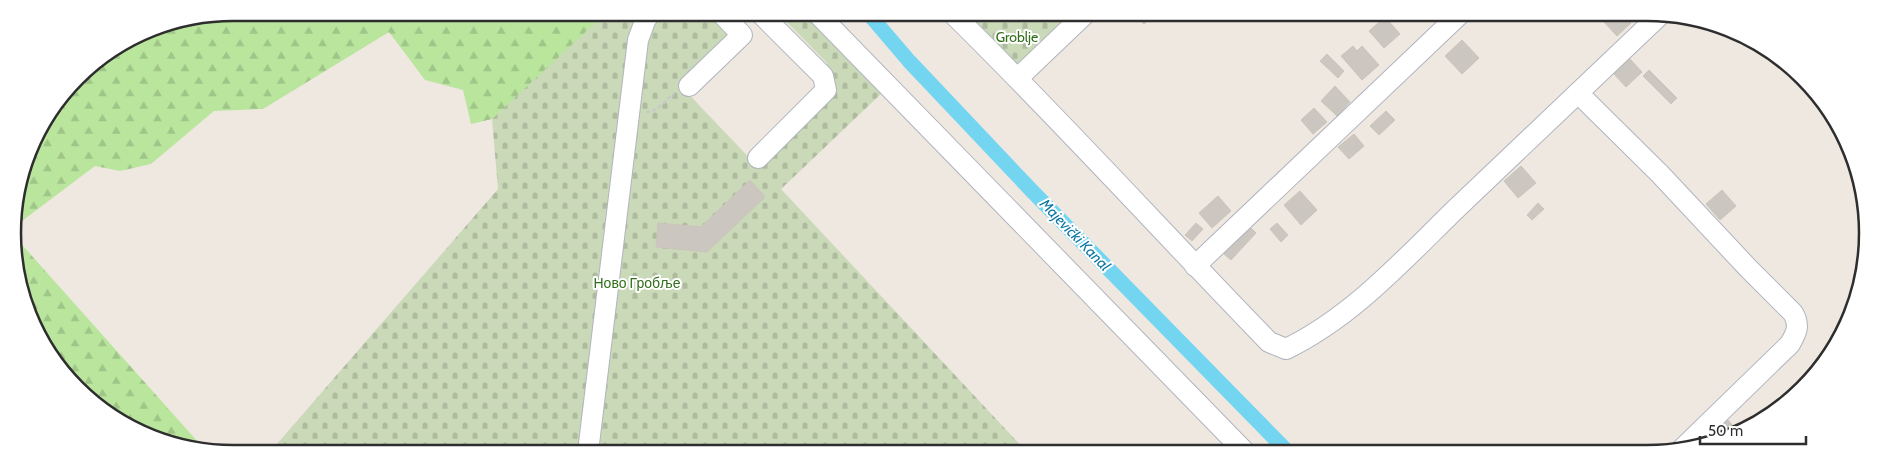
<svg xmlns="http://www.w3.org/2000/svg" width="1880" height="466" viewBox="0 0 1880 466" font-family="Cabin,sans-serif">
<defs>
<pattern id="forest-firs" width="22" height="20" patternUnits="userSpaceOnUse" patternTransform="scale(1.25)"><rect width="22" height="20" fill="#b9e59d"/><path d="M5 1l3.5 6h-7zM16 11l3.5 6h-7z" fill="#9fc588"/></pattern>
<pattern id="cemetery-stones" width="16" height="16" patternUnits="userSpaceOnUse" patternTransform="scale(1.25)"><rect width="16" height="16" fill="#cad9b8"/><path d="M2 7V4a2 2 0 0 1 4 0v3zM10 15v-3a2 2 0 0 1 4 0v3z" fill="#aebb9e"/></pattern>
</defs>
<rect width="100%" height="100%" fill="#efe8e1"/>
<g fill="url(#forest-firs)">
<polygon points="233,13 606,13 567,52 492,119 471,124 463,90 425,80 389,32 263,109 214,111 151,164 120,171 95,166 14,227 13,218 35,135 87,67 149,29"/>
<polygon points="15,237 207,452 123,424 58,367 20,290"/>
</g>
<g fill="url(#cemetery-stones)">
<polygon points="606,13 752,13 678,83 758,167 833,93 827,63 783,18 771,13 806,13 882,93 781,189 1027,452 270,452 498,189 492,119"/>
<polygon points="962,13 1069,14 1071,15 1016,70"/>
</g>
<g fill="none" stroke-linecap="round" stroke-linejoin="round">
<polyline stroke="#74d5f1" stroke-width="15" points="868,13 909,61 1032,191 1288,452"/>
</g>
<g fill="#cbc6bf" stroke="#cbc4ba">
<polygon points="1134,14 1155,14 1144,24"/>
<polygon points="1610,14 1623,14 1631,23 1617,36 1603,21"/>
<polygon points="1385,17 1400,34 1384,48 1369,31"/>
<polygon points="1462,40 1479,58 1462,74 1445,56"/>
<polygon points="1353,46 1357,51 1362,46 1379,65 1362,80 1341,56"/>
<polygon points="1327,54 1344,71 1338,78 1320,61"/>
<polygon points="1630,59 1642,72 1626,87 1614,74"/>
<polygon points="1649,70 1677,98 1671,104 1643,76"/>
<polygon points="1335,86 1350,102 1337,116 1321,101"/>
<polygon points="1314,108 1327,122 1313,134 1301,120"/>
<polygon points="1386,111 1395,120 1379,135 1370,126"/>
<polygon points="1354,134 1364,146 1349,159 1338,147"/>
<polygon points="1521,166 1536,183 1518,198 1504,181"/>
<polygon points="750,180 765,197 707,252 656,247 658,223 701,227"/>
<polygon points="1722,190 1736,206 1720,220 1706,204"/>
<polygon points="1300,191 1317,210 1301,225 1284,205"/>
<polygon points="1218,196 1231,211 1212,228 1199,213"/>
<polygon points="1538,203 1544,209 1532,220 1527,215"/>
<polygon points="1196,223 1203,229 1192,241 1185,235"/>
<polygon points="1277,223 1288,235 1281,242 1270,229"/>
<polygon points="1250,227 1256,233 1231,260 1224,254"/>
<polygon points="1728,420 1739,433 1721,438 1715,431"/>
</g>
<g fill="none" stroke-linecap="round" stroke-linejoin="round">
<defs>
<g id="minor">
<polyline points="817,13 1245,452"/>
<path d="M952 13C1061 120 1163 233 1269 342L1286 349C1354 316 1406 257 1460 205 1527 141 1594 78 1661 14"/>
<polyline points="1018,78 1085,14"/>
<polyline points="689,86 742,35 721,13"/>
<path d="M1578 93 1660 174 1748 268 1793 313C1800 325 1797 332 1790 344L1681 450"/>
<polyline points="758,158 826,90 823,76 760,13"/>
<polyline points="1195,266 1460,14"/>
<polyline points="588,452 638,40 645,21 650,13"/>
</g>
</defs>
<use href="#minor" stroke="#b1b4be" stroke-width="22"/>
<path stroke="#c9c9c9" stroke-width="2.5" stroke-dasharray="4 2.5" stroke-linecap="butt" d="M646 112C658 112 666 100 674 93"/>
<use href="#minor" stroke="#fff" stroke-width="20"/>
</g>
<g text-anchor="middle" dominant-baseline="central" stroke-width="4" stroke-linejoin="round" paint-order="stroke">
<g font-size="14" fill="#306e1a" stroke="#fff">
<text x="1017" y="37">Groblje</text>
<text x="637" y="283">Ново Гробље</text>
</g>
<g font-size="15" font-style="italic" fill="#0c77a4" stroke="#fff">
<text transform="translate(1075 235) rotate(46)">Majevički Kanal</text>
</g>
</g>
<path d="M0 0H1880V466H0ZM233 21H1647A212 212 0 0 1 1859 233V233A212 212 0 0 1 1647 445H233A212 212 0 0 1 21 233V233A212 212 0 0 1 233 21Z" fill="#fff" fill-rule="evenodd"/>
<path fill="none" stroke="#2e2e2e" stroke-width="2.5" d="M233 21H1647A212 212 0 0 1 1859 233V233A212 212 0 0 1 1647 445H233A212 212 0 0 1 21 233V233A212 212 0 0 1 233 21Z"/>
<path d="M1700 436v8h106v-8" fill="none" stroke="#2e2e2e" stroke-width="2.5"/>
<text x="1708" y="436" font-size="15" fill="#2e2e2e" stroke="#ffffff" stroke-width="4" paint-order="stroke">50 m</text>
</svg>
